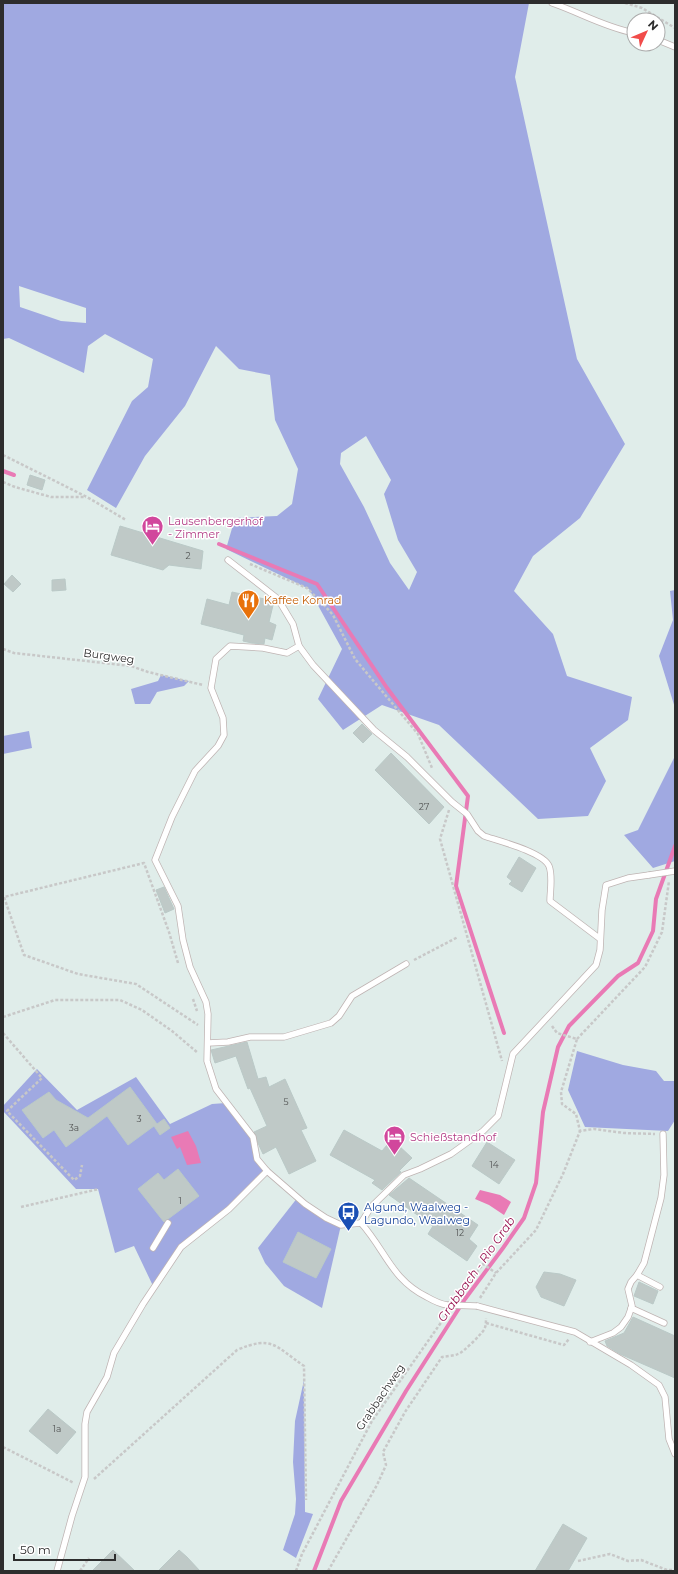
<svg xmlns="http://www.w3.org/2000/svg" width="678" height="1574" viewBox="0 0 678 1574" font-family="Montserrat,sans-serif">
<rect width="100%" height="100%" fill="#e0edea"/>
<g fill="#a0a9e1" fill-rule="evenodd">
<path d="M3 3H529L515 77 577 359 625 444 580 518 533 556 514 591 553 634 567 676 632 697 628 720 590 748 606 781 588 816 538 819 439 725 382 705 343 730 318 699 342 649 309 589 226 549 235 518 277 516 292 504 298 469 275 420 270 375 239 369 216 346 185 406 145 456 116 508 87 490 132 401 148 387 153 359 105 334 88 346 84 373 9 338 3 339ZM19 286 86 308V323L61 321 20 307ZM366 436 391 480 384 494 398 540 417 572 409 590 390 563 364 507 340 464 341 453Z"/>
<polygon points="675,590 675,708 659,656 673,620 670,591"/>
<polygon points="161,675 189,681 184,686 157,692 150,704 135,704 131,689 158,681"/>
<polygon points="29,731 32,748 3,754 3,736"/>
<polygon points="675,756 675,861 653,868 624,835 638,830"/>
<polygon points="577,1051 623,1065 656,1071 664,1081 675,1081 675,1120 668,1131 585,1127 568,1090"/>
<polygon points="37,1069 77,1110 136,1077 170,1124 212,1104 226,1103 253,1137 257,1159 267,1171 229,1209 181,1247 154,1288 134,1246 115,1253 98,1189 76,1189 3,1111 3,1106"/>
<polygon points="298,1197 341,1225 322,1308 284,1286 265,1263 258,1248"/>
<polygon points="304,1380 305,1512 313,1514 296,1558 283,1550 295,1514 296,1499 293,1462 295,1421"/>
</g>
<g fill="#e97ab5">
<polygon points="188,1131 196,1146 201,1163 187,1165 180,1147 177,1149 171,1137"/>
<polygon points="480,1190 500,1195 511,1202 504,1215 489,1205 475,1199"/>
</g>
<g fill="none" stroke-linecap="round" stroke-linejoin="round">
<g stroke="#e97ab5" stroke-width="4">
<polyline points="3,471 14,475"/>
<polyline points="219,544 317,584 387,688 468,796 456,886 504,1033"/>
<polyline points="314,1571 341,1501 406,1391 465,1299 503,1248 524,1218 536,1183 543,1112 558,1047 569,1026 618,976 638,963 653,931 656,899 675,846"/>
</g>
</g>
<g fill="#bfc9c7" stroke="#bac9c7">
<polygon points="30,475 45,480 42,490 27,485"/>
<polygon points="120,526 203,551 201,569 169,565 163,570 111,555"/>
<polygon points="12,575 21,584 13,592 4,584"/>
<polygon points="65,579 66,590 52,591 52,580"/>
<polygon points="232,592 274,601 269,622 276,625 272,640 265,638 264,644 252,643 243,641 244,635 201,624 207,599 229,605"/>
<polygon points="362,724 372,734 363,743 353,733"/>
<polygon points="391,753 444,807 429,824 375,770"/>
<polygon points="519,857 536,868 522,892 509,884 512,881 507,877"/>
<polygon points="164,887 174,909 165,913 156,890"/>
<polygon points="247,1042 258,1079 266,1077 269,1087 285,1079 307,1128 301,1130 316,1161 289,1174 276,1147 263,1154 258,1143 254,1132 267,1126 250,1088 248,1089 236,1056 215,1063 211,1050"/>
<polygon points="130,1087 157,1124 164,1119 170,1128 160,1135 154,1126 128,1145 107,1116 66,1147 54,1130 43,1138 22,1110 49,1092 56,1100 88,1118"/>
<polygon points="344,1130 382,1151 387,1145 392,1150 397,1144 412,1158 399,1171 401,1172 382,1190 372,1183 375,1180 330,1155"/>
<polygon points="487,1142 515,1160 499,1184 472,1166"/>
<polygon points="178,1169 199,1196 164,1222 138,1189 158,1173 164,1180"/>
<polygon points="409,1178 478,1225 469,1239 477,1246 467,1261 428,1234 433,1226 389,1195"/>
<polygon points="298,1232 331,1249 316,1278 283,1262"/>
<polygon points="544,1272 560,1274 576,1280 564,1306 541,1297 536,1287"/>
<polygon points="639,1282 658,1291 653,1304 634,1296"/>
<polygon points="633,1317 675,1336 675,1378 620,1354 607,1346 605,1341 624,1333"/>
<polygon points="48,1409 76,1432 57,1454 29,1431"/>
<polygon points="563,1524 587,1538 568,1571 535,1571"/>
<polygon points="113,1550 135,1571 92,1571"/>
<polygon points="179,1550 187,1557 200,1571 158,1571"/>
</g>
<g fill="none" stroke-linecap="round" stroke-linejoin="round">
<defs>
<g id="lane">
<path d="M552 3C581 13 604 27 634 33"/>
<polyline points="658,40 675,47"/>
<polyline points="228,560 278,599 293,624 299,646 287,653 263,648 230,646 216,659 211,688 223,718 224,735 218,746 195,771 172,817 155,860 178,906 183,940 190,967 206,1002 208,1014 207,1061 216,1089 253,1137 257,1159 267,1171 305,1204 326,1218 341,1225 361,1223"/>
<path d="M299 646 313 665 374 730 407 757 452 802 467 814 478 831 484 836C499 841 543 852 549 866 553 876 550 891 550 901L599 938"/>
<polyline points="208,1043 228,1042 250,1037 284,1037 331,1023 339,1016 352,996 406,964"/>
<polyline points="361,1223 371,1207 404,1175 420,1169 451,1154 483,1131 498,1116 513,1054 596,965 600,950 602,910 606,885 628,878 649,875"/>
<path d="M361 1223C386 1251 391 1279 427 1297 434 1301 440 1304 447 1305"/>
<polyline points="153,1248 168,1223"/>
<polyline points="637,1275 660,1287"/>
<polyline points="477,1306 575,1332 631,1365 659,1385 665,1397 669,1439 675,1454"/>
<polyline points="631,1308 664,1323"/>
<polyline points="590,1342 613,1333 621,1327 628,1317 632,1306 628,1289 631,1282 637,1275 644,1263 661,1198 664,1175 663,1134"/>
<polyline points="57,1571 72,1516 85,1477 85,1424 87,1412 107,1377 114,1353 143,1304 181,1247 229,1209 267,1171"/>
</g>
</defs>
<use href="#lane" stroke="#bfb4b3" stroke-width="7"/>
<g stroke="#c8c8c8" stroke-width="2.5" stroke-dasharray="3 2" stroke-linecap="butt">
<polyline points="625,3 642,8 675,28"/>
<polyline points="3,455 87,497 126,520"/>
<polyline points="3,482 15,487 51,497 86,497"/>
<polyline points="250,564 307,588 324,605 333,615 355,659 418,734 432,768"/>
<polyline points="3,649 14,653 131,666 148,672 203,685"/>
<polyline points="449,810 440,839 502,1061"/>
<polyline points="414,960 458,937"/>
<polyline points="178,963 169,932 144,863 4,897 24,955 78,974 136,984 198,1025"/>
<polyline points="193,999 197,1011"/>
<polyline points="3,1017 55,1000 120,1000 142,1010 172,1031 198,1053"/>
<polyline points="552,1026 557,1033 577,1039 561,1092 562,1104 576,1114 580,1131 594,1129 624,1133 655,1134"/>
<polyline points="3,1033 42,1078 7,1111 74,1180 80,1176 82,1165"/>
<polyline points="577,1039 645,967 662,932 669,881"/>
<polyline points="21,1207 99,1189"/>
<polyline points="459,1297 483,1264 496,1273"/>
<polyline points="480,1298 496,1273 536,1230 563,1174 580,1131"/>
<polyline points="486,1323 564,1345 569,1339"/>
<polyline points="3,1447 74,1483"/>
<path d="M94 1479 237 1350C272 1335 275 1346 304 1366L306 1500"/>
<polyline points="578,1561 610,1554 628,1561 641,1560 667,1570 675,1570"/>
<polyline points="80,1571 89,1558"/>
<polyline points="296,1571 302,1554 372,1421 447,1314"/>
<path d="M328 1571 377 1485 386 1465 383 1452 405 1412 442 1357C447 1356 454 1356 458 1354 463 1353 481 1334 484 1330 486 1326 486 1322 486 1318"/>
</g>
<use href="#lane" stroke="#fff" stroke-width="5.5"/>
<defs>
<g id="lane-bridge">
<polyline points="649,875 675,871"/>
<polyline points="447,1305 477,1306"/>
</g>
</defs>
<use href="#lane-bridge" stroke="#bfb4b3" stroke-width="7" stroke-linecap="butt"/>
<use href="#lane-bridge" stroke="#fff" stroke-width="5.5"/>
</g>
<defs>
<symbol id="hotel-pin" viewBox="-11 -11 22 30"><path d="M0 17L-7.5 6A9.5 9.5 0 1 1 7.5 6Z" fill="#d1479c" stroke="#fff"/><path d="M-6-4.5h1.5V1H6V5H4.5V3h-9V5H-6ZM-4 0a1.8 1.8 0 1 1 3.6 0ZM.5 0V-2.5h3Q6-2.5 6 0Z" fill="#fff"/></symbol>
<symbol id="restaurant-pin" viewBox="-11 -11 22 30"><path d="M0 17L-7.5 6A9.5 9.5 0 1 1 7.5 6Z" fill="#e8710a" stroke="#fff"/><path d="M-5-6h1v4h1v-4h1v4h1v-4h1v5L-1.5 .5V6h-2V.5L-5-1ZM5-6V6H3V1.5H1.5Q1.5-4 5-6Z" fill="#fff"/></symbol>
<symbol id="bus-pin" viewBox="-11 -11 22 30"><path d="M0 17L-7.5 6A9.5 9.5 0 1 1 7.5 6Z" fill="#1a4fb4" stroke="#fff"/><path d="M-5-6H5V4H4V6H2V4H-2V6H-4V4H-5ZM-3.5-4V0h7V-4ZM-3.5 1.2v1.5H-2V1.2ZM2 1.2v1.5H3.5V1.2Z" fill="#fff"/></symbol>
</defs>
<g fill-rule="evenodd">
<use href="#hotel-pin" x="140" y="514" width="25" height="34"/>
<use href="#restaurant-pin" x="236" y="588" width="25" height="34"/>
<use href="#hotel-pin" x="382" y="1124" width="25" height="34"/>
<use href="#bus-pin" x="336" y="1200" width="25" height="34"/>
</g>
<g text-anchor="middle" dominant-baseline="central" stroke-width="3" stroke-linejoin="round" paint-order="stroke">
<g font-size="9" fill="#525454">
<text x="188" y="555">2</text>
<text x="424" y="806">27</text>
<text x="286" y="1101">5</text>
<text x="139" y="1118">3</text>
<text x="74" y="1127">3a</text>
<text x="494" y="1164">14</text>
<text x="180" y="1200">1</text>
<text x="460" y="1232">12</text>
<text x="57" y="1428">1a</text>
</g>
<g font-size="11" fill="#b23c85" stroke="#fff" text-anchor="start">
<text x="168" y="521">Lausenbergerhof<tspan x="168" dy="13">- Zimmer</tspan></text>
<text x="410" y="1137">Schießstandhof</text>
</g>
<g font-size="11" fill="#c56008" stroke="#fff" text-anchor="start">
<text x="264" y="600">Kaffee Konrad</text>
</g>
<g font-size="11" fill="#2d2d2d" stroke="#fff">
<text transform="translate(109 656) rotate(8)">Burgweg</text>
<text transform="translate(380 1397) rotate(-56)">Grabbachweg</text>
</g>
<g font-size="11" fill="#164399" stroke="#fff" text-anchor="start">
<text x="364" y="1207">Algund, Waalweg -<tspan x="364" dy="13">Lagundo, Waalweg</tspan></text>
</g>
<g font-size="12" font-style="italic" fill="#991551" stroke="#fff">
<text transform="translate(476 1269) rotate(-55)">Grabbach - Rio Grab</text>
</g>
</g>
<rect width="678" height="1574" fill="none" stroke="#2d2d2d" stroke-width="8"/>
<g transform="translate(646 32) rotate(46)"><circle r="19" fill="#ffffff" stroke="#ababab"/>
<path d="M0-3L7 15L0 10L-7 15Z" fill="#f14c4a"/>
<text y="-6" font-size="11" font-weight="bold" text-anchor="middle" fill="#2d2d2d">N</text>
</g>
<path d="M14 1554v6h101v-6" fill="none" stroke="#2d2d2d" stroke-width="2"/>
<text x="20" y="1554" font-size="12" fill="#2d2d2d" stroke="#ffffff" stroke-width="3" paint-order="stroke">50 m</text>
</svg>
